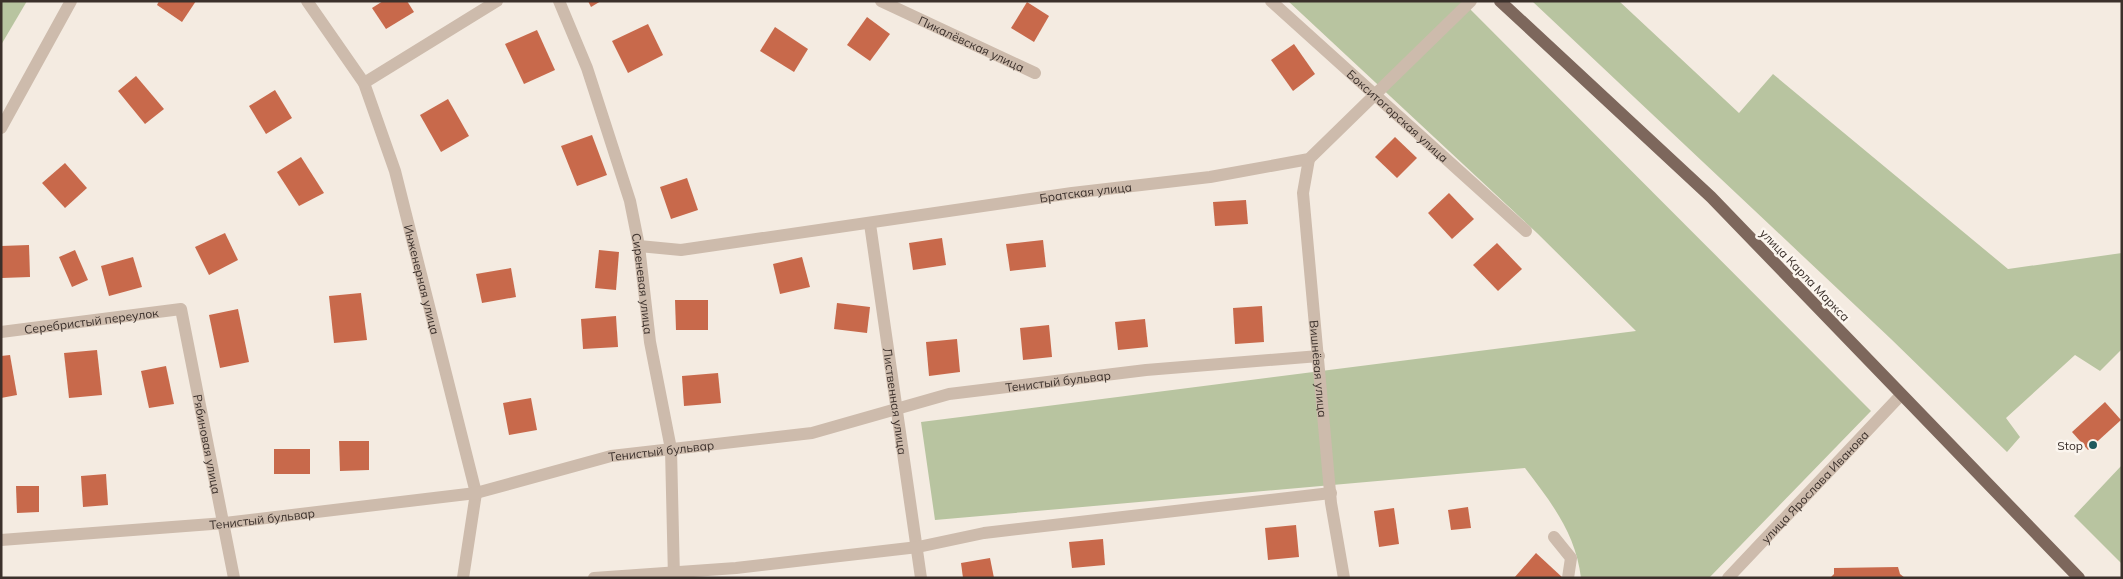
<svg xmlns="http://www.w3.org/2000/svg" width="2123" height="579" viewBox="0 0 2123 579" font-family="Mulish,sans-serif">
<rect width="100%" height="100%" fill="#f4ebe1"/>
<g fill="#b8c4a0">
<polygon points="1,1 27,1 1,45"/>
<path d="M1288 1H1462L1871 411 1709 578H1581C1576 534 1551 502 1525 468L935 520 921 422 1636 331 1537 233Z"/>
<polygon points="1532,1 1619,1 1739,113 1773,74 2008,269 2122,253 2122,349 2100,371 2075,355 2006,418 2020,437 2007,452 1891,339"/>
<polygon points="2122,465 2122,564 2074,516"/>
</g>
<g fill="#c8694b">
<polygon points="159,1 196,1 182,22 157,5"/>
<polygon points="383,1 407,1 414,12 386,29 372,8"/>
<polygon points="588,1 601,1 591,7"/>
<polygon points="1027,2 1049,16 1034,42 1011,28"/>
<polygon points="867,17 890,34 870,61 847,45"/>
<polygon points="648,24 663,55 628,73 612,41"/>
<polygon points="775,27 808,49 794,72 760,51"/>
<polygon points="537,30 555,70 524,84 505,44"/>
<polygon points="1294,44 1315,74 1293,91 1271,60"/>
<polygon points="136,76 164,109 145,124 118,91"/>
<polygon points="275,90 292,118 266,134 249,106"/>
<polygon points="448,99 469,136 441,152 420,115"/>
<polygon points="592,135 607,175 577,186 561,146"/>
<polygon points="1395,137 1417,158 1397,178 1375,157"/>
<polygon points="301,157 324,193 299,206 277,172"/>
<polygon points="65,163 87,188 65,208 42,183"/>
<polygon points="687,178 698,210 671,219 660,187"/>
<polygon points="1449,193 1474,219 1452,239 1428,213"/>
<polygon points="1246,200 1248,224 1215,226 1213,202"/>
<polygon points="225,233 238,260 209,275 195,247"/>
<polygon points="942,238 946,265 913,270 909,243"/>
<polygon points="1043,240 1046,267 1010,271 1006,244"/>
<polygon points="1497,243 1522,269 1498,291 1473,265"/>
<polygon points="29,245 30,277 2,278 1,246"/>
<polygon points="75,250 88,280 72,287 59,257"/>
<polygon points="599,250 619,252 616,290 595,288"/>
<polygon points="133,257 142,287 109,296 101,266"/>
<polygon points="802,257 810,287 780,294 773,264"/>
<polygon points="511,268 516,297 482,303 476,274"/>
<polygon points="361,293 367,340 334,343 329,296"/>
<polygon points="675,300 708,300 708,330 676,330"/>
<polygon points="837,303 870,307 867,333 834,329"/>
<polygon points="1262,306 1264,342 1235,344 1233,308"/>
<polygon points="238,309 249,362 220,368 209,315"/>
<polygon points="616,316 618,347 583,349 581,319"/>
<polygon points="1145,319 1148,347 1118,350 1115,322"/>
<polygon points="1049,325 1052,357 1023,360 1020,328"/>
<polygon points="957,339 960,372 929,376 926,342"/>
<polygon points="97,350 102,395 69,398 64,353"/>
<polygon points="10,355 17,395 1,398 1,356"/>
<polygon points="166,366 174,404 149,408 141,371"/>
<polygon points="718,373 721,403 684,406 682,376"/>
<polygon points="531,398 537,430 509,435 503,403"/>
<polygon points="2105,402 2121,420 2088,450 2072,432"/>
<polygon points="339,441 369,441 369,470 340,471"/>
<rect x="274" y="449" width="36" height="25"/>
<polygon points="106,474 108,505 83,507 81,476"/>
<polygon points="16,486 39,486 39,512 17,513"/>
<polygon points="1468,507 1471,528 1451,530 1448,510"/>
<polygon points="1394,508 1399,544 1379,547 1374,511"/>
<polygon points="1296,525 1299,557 1268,560 1265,528"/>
<polygon points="1103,539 1105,565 1072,568 1069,542"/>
<polygon points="1536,553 1563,578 1514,578"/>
<polygon points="990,558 994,578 963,578 961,563"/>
<polygon points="1898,567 1900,574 1905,578 1830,578 1834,574 1834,568"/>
</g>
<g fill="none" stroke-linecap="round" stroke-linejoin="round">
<g stroke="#cdbbac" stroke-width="12">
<path id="s1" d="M307 1 364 83 395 171 476 493 463 578"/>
<path id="s2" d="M559 1 587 68 630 201 639 246 650 342 671 449 674 578"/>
<path id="s3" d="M881 1 1035 73"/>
<path id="s4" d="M1271 1 1526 231"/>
<polyline points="364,83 497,1"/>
<polyline points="1,128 71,1"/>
<path id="s5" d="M1309 159 1303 193 1331 503 1344 578"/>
<path id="s6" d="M870 224 921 578"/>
<path id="s7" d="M639 246 681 250 1072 193 1210 177 1309 159 1471 1"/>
<path id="s8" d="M1 332 181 309 234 578"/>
<polyline points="1554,537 1571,558 1568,578"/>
<path id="s9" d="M1 540 225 523 476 493 611 456 812 433 949 394 1146 370 1319 356"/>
<polyline points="594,578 736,568 918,547 984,533 1331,493"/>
<path id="s10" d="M1728 578 1901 395"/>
</g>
<polyline stroke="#7d675c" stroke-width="12" points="1500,1 1711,197 2079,578"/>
</g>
<circle fill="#1f5a5e" stroke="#fbf5ee" stroke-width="2" cx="2093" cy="445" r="5"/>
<g text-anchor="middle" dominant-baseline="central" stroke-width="5" stroke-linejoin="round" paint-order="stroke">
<g font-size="12" fill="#3b302b" stroke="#fbf5ee">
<text stroke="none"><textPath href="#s3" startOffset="100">Пикалёвская улица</textPath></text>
<text stroke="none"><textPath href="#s4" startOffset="171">Бокситогорская улица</textPath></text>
<text stroke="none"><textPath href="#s7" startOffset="451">Братская улица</textPath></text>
<text transform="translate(1805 275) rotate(46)">улица Карла Маркса</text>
<text stroke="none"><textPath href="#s1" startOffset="305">Инженерная улица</textPath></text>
<text stroke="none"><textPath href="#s2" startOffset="296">Сиреневая улица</textPath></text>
<text stroke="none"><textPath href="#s8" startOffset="91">Серебристый переулок</textPath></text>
<text stroke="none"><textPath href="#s5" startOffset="211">Вишнёвая улица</textPath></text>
<text stroke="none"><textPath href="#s9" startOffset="1072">Тенистый бульвар</textPath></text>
<text stroke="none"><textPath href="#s6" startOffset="179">Лиственная улица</textPath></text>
<text stroke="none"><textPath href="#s8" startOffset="319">Рябиновая улица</textPath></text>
<text stroke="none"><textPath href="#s9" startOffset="668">Тенистый бульвар</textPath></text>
<text stroke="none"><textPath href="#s10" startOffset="126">улица Ярослава Иванова</textPath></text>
<text stroke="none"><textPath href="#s9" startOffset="262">Тенистый бульвар</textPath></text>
</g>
<g font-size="12" fill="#3b302b" stroke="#fbf5ee" text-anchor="end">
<text x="2083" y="445">Stop</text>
</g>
</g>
<rect width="2123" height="579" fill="none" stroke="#3b302b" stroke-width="5"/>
</svg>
